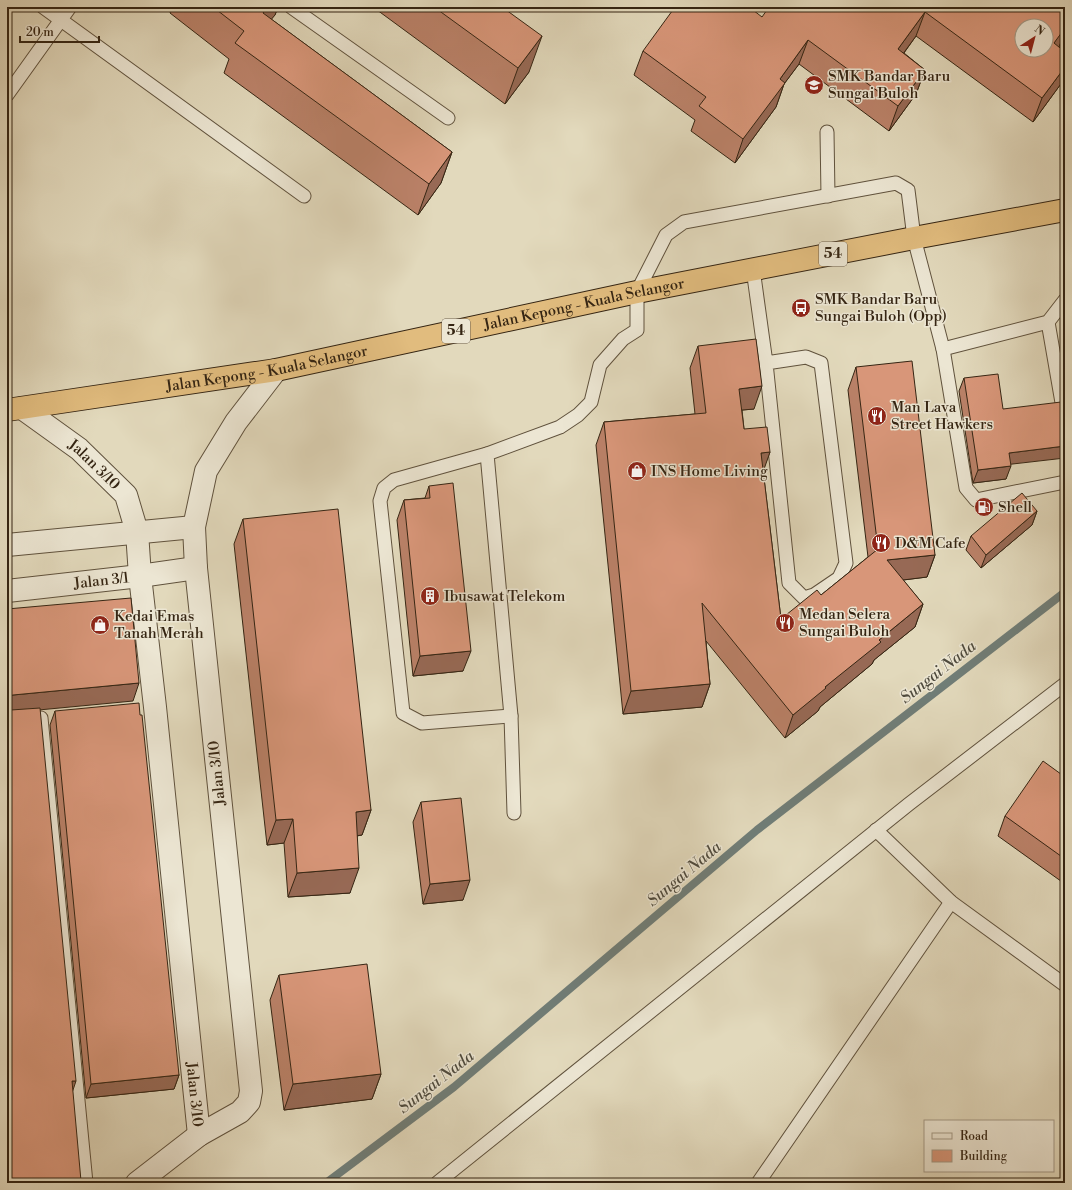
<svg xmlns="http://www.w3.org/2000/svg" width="1072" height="1190" viewBox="0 0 1072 1190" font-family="'Libre Bodoni',serif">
<rect width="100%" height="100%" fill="#e2d9bc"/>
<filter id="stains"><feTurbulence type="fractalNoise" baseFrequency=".005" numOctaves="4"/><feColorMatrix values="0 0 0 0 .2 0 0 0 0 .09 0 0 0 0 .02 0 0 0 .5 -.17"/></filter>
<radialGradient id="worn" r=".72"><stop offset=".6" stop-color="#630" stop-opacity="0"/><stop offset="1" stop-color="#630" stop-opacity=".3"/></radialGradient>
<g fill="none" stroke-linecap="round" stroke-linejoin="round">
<polyline stroke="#707d77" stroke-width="8" points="326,1183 454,1087 757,830 1065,592"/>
<defs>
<g id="lane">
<polyline points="43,7 304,196"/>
<polyline points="291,7 448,118"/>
<polyline points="7,95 70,7"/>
<polyline points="827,132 828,196"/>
<polyline points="753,269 766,363 789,583 804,598 814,595 839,578 846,563 821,363 806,357 766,363"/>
<polyline points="1048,322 1065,420"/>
<polyline points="943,349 1048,322 1065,300"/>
<polyline points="487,454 394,480 384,488 380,501 403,713 422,723 511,716"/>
<polyline points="41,718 86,1183"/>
<polyline points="514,813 511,716 487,454 560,427 578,415 591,402 600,365 623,339 637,330 637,292 666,235 684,222 896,183 908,190 914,238 943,349 966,488 976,500 1065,482"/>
<polyline points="876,830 951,902 1065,985"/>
<polyline points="437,1183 909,804 1065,684"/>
<polyline points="758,1183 951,902"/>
</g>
<g id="street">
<path id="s1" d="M22 408 79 449 126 495 137 532 140 576 155 707 199 1135"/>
<polyline points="7,545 194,527"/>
<path id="s2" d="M7 591 140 576 196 568"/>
<polyline points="137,1183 199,1135 240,1112 249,1102 251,1091 196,568 194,527 206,471 236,422 276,370"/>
</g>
<g id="highway">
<path id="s3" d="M7 410 276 370 637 292 914 238 1065 210"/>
</g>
</defs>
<use href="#lane" stroke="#60523d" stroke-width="15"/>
<use href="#street" stroke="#60523d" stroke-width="24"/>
<use href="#highway" stroke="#352513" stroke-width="24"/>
<use href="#lane" stroke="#ece6d3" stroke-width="13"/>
<use href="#street" stroke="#ece6d3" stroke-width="22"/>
<use href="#highway" stroke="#e1bc7e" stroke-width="22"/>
</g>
<g fill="#ba8168" stroke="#352513">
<polygon points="172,7 278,7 275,15 271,19 452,152 441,183 418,215 224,73 229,59 170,13"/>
<polygon points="373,7 502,7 529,72 505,104"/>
<polygon points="1065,7 1060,44 1059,47 1063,81 1033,122 916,36 904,53 925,70 916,94 889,131 799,64 784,84 776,107 735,163 691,131 695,120 634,75 643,51 762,17"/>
<polygon points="698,346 754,409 742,410 744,429 770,452 763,470 781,619 821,595 868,557 848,390 856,367 935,555 927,577 903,580 923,604 915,627 874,660 872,664 820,707 818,711 785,738 706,641 710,684 702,707 623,714 596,445 604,422 695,414 690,368"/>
<polygon points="964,378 1010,465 1006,479 973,483 959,391"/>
<polygon points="429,486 463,671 413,676 397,520 404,500 425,498"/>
<polygon points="1037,511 1032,525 981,568 966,550 971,536"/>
<polygon points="243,519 371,810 362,835 357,836 350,893 288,897 284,843 267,845 234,544"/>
<polygon points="55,711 179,1075 174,1089 86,1098 50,725"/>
<polygon points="1065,777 1065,884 998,836 1005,816"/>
<polygon points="421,802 463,900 423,904 413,822"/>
<polygon points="279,975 381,1074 372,1099 284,1110 270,1000"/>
</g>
<g fill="#976955" stroke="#352513">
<polygon points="267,7 278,7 275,15 251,44 263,13"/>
<polygon points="925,12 916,36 889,73 898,49"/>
<polygon points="1065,24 1065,37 1060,44 1058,50 1054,43"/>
<polygon points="542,36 529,72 505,104 518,68"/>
<polygon points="808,40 799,64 784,84 776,107 735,163 743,139 780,79"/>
<polygon points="1065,67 1065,77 1063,81 1033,122 1042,98"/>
<polygon points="925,70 916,94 889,131 898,106"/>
<polygon points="452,152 441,183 418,215 429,184"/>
<polygon points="762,386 754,409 731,411 739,389"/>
<polygon points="1065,446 1065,458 1004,465 1009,453"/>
<polygon points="770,452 762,475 761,453"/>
<polygon points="1011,466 1006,479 973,483 978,470"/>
<polygon points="1037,511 1032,525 981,568 986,555"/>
<polygon points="935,555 927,577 879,583 887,560"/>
<polygon points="923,604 915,627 874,660 872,664 820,707 818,711 785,738 793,715 879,640"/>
<polygon points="471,651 463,671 413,676 420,656"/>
<polygon points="139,683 133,701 7,713 7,699 9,696 13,695"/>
<polygon points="710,684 702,707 623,714 631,691"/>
<polygon points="371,810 362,835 347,837 356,812"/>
<polygon points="293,819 284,843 267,845 276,820"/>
<polygon points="359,868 350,893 288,897 297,873"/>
<polygon points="470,880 463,900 423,904 430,884"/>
<polygon points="381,1074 372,1099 284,1110 293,1084"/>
<polygon points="179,1075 174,1089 86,1098 91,1084"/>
<polygon points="72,1081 76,1081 70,1099"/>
<polygon points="81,1181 81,1183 57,1183"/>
</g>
<g fill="#d89679" stroke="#352513" fill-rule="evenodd">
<polygon points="213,7 267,7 263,13 452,152 429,184 235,43 244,31"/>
<polygon points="434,7 502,7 542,36 518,68"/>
<path d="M675 7H749L762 17 769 7H1065V28L1054 43 1065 52V67L1042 98 925 12 898 49 925 70 898 106 808 40 780 79 785 83 743 139 699 106 706 97 643 51ZM1022 26H1046V50H1022Z"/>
<polygon points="756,339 762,386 739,389 744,429 767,427 770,452 761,453 781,619 817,590 821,595 878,549 856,367 912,361 935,555 887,560 923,604 879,640 881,642 825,687 826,688 793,715 702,603 710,684 631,691 604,422 706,413 698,346"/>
<polygon points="998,374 1003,409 1061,402 1063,412 1065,413 1065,446 1009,453 1011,466 978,470 964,378"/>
<polygon points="453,483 471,651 420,656 404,500 430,498 429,486"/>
<polygon points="1022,493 1037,511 986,555 971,536"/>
<polygon points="338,509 371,810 356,812 359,868 297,873 293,819 276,820 243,519"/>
<polygon points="131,598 139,683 13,695 9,696 7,699 7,609"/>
<polygon points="139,703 140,715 142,715 179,1075 91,1084 55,711"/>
<polygon points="7,707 11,710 40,708 76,1081 72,1081 81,1181 57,1183 7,1183"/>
<polygon points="1043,761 1065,777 1065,859 1005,816"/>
<polygon points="461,798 470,880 430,884 421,802"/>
<polygon points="367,964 381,1074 293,1084 279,975"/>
</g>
<defs>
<symbol id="school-disc" viewBox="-11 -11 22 22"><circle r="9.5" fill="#8f2418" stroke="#ece6d3"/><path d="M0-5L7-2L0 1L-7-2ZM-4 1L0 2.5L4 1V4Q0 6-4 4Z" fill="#fff"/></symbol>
<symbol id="bus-disc" viewBox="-11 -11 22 22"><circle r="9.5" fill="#8f2418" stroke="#ece6d3"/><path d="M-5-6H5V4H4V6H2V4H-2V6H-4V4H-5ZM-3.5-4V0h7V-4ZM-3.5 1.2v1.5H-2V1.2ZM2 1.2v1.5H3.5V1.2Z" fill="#fff"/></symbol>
<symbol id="restaurant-disc" viewBox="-11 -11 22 22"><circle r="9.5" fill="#8f2418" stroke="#ece6d3"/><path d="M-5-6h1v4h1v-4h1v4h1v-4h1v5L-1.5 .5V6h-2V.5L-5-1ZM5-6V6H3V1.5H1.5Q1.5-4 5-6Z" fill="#fff"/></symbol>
<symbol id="shop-disc" viewBox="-11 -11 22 22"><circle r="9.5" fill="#8f2418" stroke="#ece6d3"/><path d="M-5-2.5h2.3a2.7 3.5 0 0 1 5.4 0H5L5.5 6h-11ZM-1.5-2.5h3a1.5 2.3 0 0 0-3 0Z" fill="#fff"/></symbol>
<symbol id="fuel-disc" viewBox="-11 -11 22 22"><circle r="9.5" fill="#8f2418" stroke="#ece6d3"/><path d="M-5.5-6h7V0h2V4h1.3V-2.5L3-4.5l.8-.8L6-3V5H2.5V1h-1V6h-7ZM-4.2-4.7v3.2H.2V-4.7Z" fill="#fff"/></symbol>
<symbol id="building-disc" viewBox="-11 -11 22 22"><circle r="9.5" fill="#8f2418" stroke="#ece6d3"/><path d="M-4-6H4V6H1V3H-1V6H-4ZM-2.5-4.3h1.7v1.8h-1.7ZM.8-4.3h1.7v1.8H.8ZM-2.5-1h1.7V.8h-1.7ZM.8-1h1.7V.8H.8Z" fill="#fff"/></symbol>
</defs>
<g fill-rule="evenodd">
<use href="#school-disc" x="803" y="74" width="22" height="22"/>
<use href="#bus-disc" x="790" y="297" width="22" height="22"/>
<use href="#restaurant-disc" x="866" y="405" width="22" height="22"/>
<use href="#shop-disc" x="626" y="460" width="22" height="22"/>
<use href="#fuel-disc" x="973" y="496" width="22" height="22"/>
<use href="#restaurant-disc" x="870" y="532" width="22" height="22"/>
<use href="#building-disc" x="419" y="585" width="22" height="22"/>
<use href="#restaurant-disc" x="774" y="612" width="22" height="22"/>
<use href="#shop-disc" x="89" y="614" width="22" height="22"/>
</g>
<g text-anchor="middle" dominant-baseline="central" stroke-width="3" stroke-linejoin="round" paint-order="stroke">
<g fill="#ece6d3" stroke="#6c5f4d" stroke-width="1">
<rect x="819" y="242" width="28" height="24" rx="3"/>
<rect x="442" y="319" width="28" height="24" rx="3"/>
</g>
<g font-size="14" font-weight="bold" fill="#352513">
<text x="833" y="254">54</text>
<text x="456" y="331">54</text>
</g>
<g font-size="15" fill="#352513" stroke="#ece6d3" text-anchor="start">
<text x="828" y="76">SMK Bandar Baru<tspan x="828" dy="17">Sungai Buloh</tspan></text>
<text x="815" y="299">SMK Bandar Baru<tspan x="815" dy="17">Sungai Buloh (Opp)</tspan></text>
<text x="891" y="407">Man Lava<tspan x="891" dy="17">Street Hawkers</tspan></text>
<text x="651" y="471">INS Home Living</text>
<text x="998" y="507">Shell</text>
<text x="895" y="543">D&amp;M Cafe</text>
<text x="444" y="596">Ibusawat Telekom</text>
<text x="799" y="614">Medan Selera<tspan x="799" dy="17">Sungai Buloh</tspan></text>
<text x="114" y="616">Kedai Emas<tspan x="114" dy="17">Tanah Merah</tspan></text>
</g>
<g font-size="15" fill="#352513" stroke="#ece6d3">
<text stroke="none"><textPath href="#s3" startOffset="587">Jalan Kepong - Kuala Selangor</textPath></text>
<text stroke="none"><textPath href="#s3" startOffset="263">Jalan Kepong - Kuala Selangor</textPath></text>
<text stroke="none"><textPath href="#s1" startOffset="92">Jalan 3/10</textPath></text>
<text stroke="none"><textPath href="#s2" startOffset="95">Jalan 3/1</textPath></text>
<text transform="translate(217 773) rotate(-96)">Jalan 3/10</text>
<text stroke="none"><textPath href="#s1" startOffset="740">Jalan 3/10</textPath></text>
</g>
<g font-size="16" font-style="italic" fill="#4e4a3d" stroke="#ece6d3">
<text transform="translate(938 672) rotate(-38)">Sungai Nada</text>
<text transform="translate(684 874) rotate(-40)">Sungai Nada</text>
<text transform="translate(436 1082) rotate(-38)">Sungai Nada</text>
</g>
</g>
<rect width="1072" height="1190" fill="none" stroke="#e2d9bc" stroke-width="24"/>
<rect x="8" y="8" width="1056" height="1174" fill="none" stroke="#352513" stroke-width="2"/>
<rect x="12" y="12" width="1048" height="1166" fill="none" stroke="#352513"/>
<rect x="924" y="1120" width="130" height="52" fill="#ece6d3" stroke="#a39986"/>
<rect x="932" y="1133" width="20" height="6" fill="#ece6d3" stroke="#a39986"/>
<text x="960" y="1140" font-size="12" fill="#352513">Road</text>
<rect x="932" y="1150" width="20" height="12" fill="#d89679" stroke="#a39986"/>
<text x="960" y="1160" font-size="12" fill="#352513">Building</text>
<g transform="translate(1034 38) rotate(36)"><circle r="19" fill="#ece6d3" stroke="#a39986"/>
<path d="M0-3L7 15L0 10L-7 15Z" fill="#8f2418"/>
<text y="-6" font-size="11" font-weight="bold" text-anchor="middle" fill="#352513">N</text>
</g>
<path d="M20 36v6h79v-6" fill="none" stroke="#352513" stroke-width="2"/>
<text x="26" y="36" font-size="12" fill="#352513" stroke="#ece6d3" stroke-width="3" paint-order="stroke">20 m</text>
<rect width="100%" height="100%" filter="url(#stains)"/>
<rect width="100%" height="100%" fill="url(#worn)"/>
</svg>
